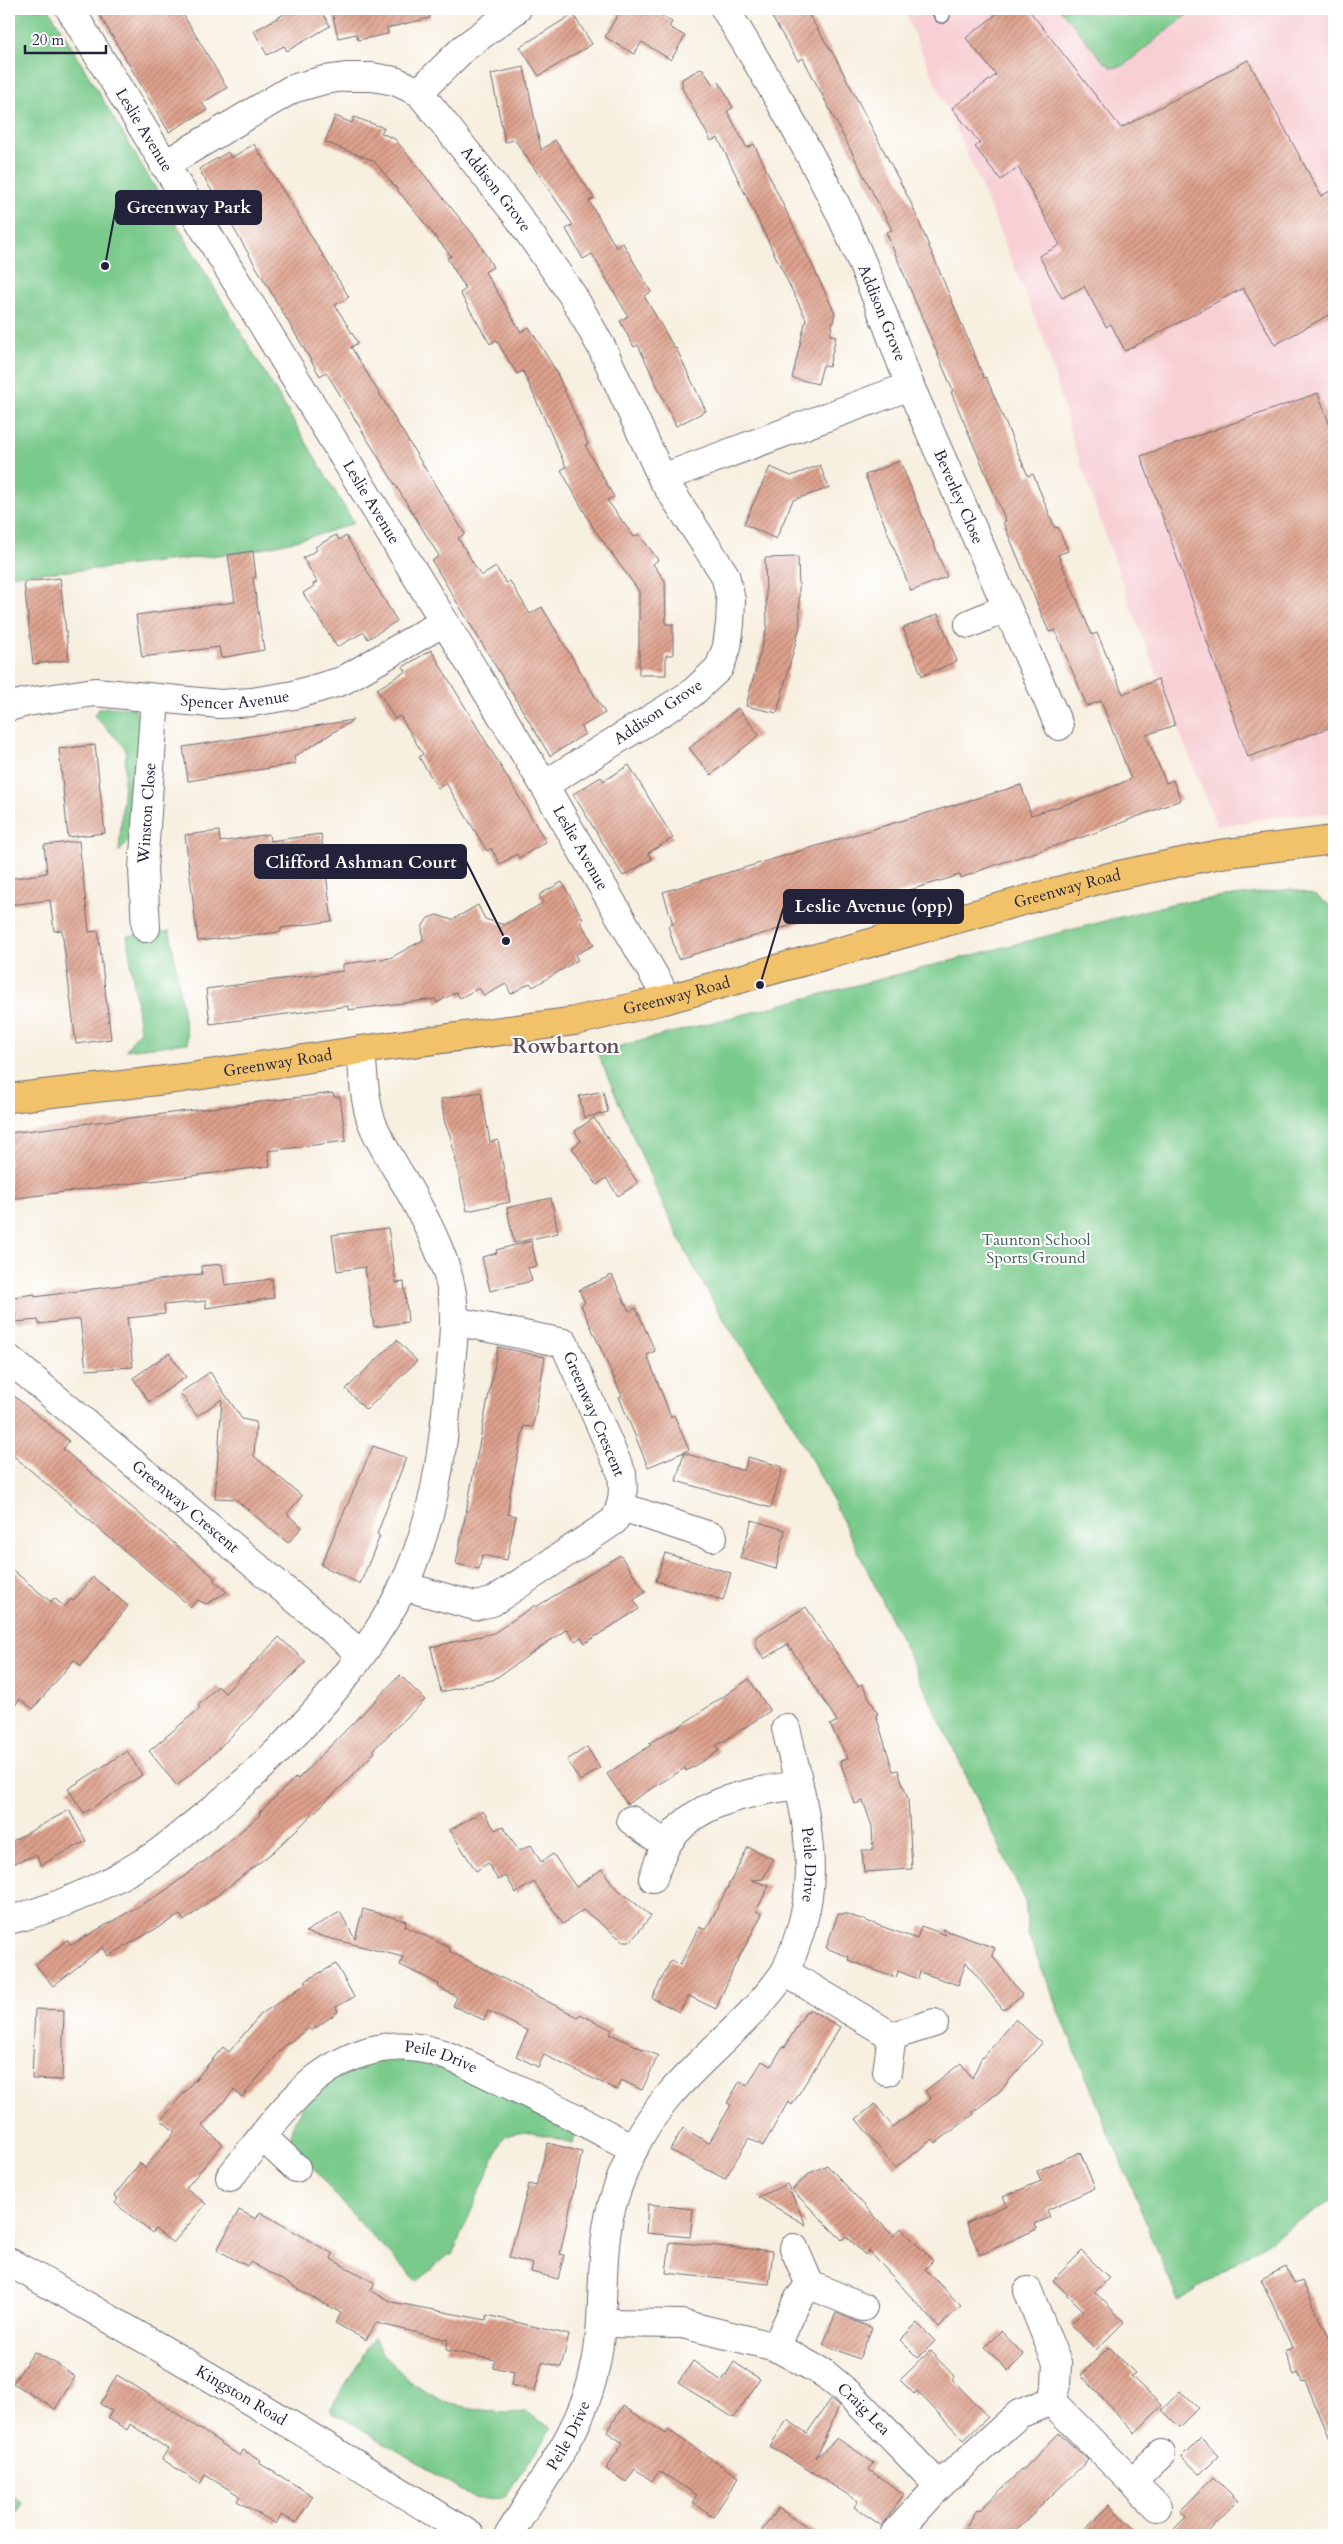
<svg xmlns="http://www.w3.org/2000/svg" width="1343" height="2544" viewBox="0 0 1343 2544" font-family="Cardo,serif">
<defs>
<pattern id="garden-furrows" width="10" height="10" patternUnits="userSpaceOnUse" patternTransform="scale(1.25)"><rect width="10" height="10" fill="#79ca8b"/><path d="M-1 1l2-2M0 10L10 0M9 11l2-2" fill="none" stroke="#68ad79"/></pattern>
<pattern id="building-hatch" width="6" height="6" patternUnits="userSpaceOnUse" patternTransform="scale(1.25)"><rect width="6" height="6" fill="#dea18c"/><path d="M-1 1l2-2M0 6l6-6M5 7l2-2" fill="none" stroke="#b48374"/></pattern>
</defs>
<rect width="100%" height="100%" fill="#fff"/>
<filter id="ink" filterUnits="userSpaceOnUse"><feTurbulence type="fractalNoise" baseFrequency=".02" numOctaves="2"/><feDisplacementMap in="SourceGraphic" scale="10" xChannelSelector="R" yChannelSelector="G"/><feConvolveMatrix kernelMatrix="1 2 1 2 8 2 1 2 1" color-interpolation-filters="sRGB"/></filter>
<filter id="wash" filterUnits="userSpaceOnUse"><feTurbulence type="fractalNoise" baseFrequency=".0096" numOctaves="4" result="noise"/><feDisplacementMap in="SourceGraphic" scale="20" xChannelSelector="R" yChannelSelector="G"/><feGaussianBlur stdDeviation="1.12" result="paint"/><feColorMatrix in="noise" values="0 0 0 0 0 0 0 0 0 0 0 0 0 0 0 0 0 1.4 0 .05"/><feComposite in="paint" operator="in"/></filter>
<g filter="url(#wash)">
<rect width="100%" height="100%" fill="#f7efdf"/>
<polygon fill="#f7cfd4" points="903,9 1334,9 1334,813 1280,816 1217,827 1131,608 1074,445 1045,342 979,181"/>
<g fill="#79ca8b" stroke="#4e7663">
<polygon points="9,9 49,9 354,523 321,534 253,551 98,569 9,575"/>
<polygon points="1060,9 1194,9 1123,66 1113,68 1103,61"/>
<polygon points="108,707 134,708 143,727 134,835 119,852 126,751 123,745 94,716 99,709"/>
<path d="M1292 889 1316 896 1331 906 1334 904V2198L1178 2301 1028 1935 1025 1900C953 1749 883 1597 806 1449 777 1393 737 1345 707 1291 664 1215 632 1132 597 1052L1175 903Z"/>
<polygon points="170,931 188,1043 126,1050 140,1030 127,936"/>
<path d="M374 2060 418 2061 447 2071 523 2103 576 2130 573 2143C555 2139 517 2124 503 2138L452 2255H447L417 2282 355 2218 291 2141C287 2115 326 2079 348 2068 356 2064 366 2063 374 2060Z"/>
<polygon points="374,2337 386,2358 414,2385 449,2404 503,2413 525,2412 552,2428 504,2498 477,2499 330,2410"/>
</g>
<polygon fill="url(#garden-furrows)" stroke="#4e7663" points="9,2494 23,2503 9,2527"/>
<g id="blocks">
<g fill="url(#building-hatch)">
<polygon points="96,9 180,9 227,88 202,103 207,110 169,132"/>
<polygon points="293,9 320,9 330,26 287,51 284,46 267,55 254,31"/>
<polygon points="347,9 429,9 430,18 387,28 388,34 358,40 356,34 338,38 332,12"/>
<polygon points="621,9 650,9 672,22 669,27 685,36 671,60 642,42 634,54 605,37"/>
<polygon points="767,9 805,9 835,57 911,203 984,378 986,377 1028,476 1033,474 1055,528 1058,527 1068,551 1058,555 1092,635 1097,633 1123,694 1158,679 1175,725 1146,735 1166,783 1173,780 1181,800 1092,834 992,866 961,878 960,875 678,959 668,926 673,924 663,892 1021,785 1031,815 1083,799 1131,779 1101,701 1087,706 1055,630 1049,632 1003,522 1006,521 951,392 953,391 886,232 892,230 803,58 798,61"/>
<polygon points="1003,9 1028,9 1121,128 1248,60 1321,196 1334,189 1334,312 1275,345 1243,288 1125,351 1111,324 1106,327 1084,286 1062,298 1039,256 1060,245 1018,167 1001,180 975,147 980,143 952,108 996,75 966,38"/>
<polygon points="573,14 592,44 539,76 520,47"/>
<polygon points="524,67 541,150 555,140 594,198 589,201 616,247 623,243 651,292 644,296 675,349 676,348 706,411 676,426 638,345 634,347 620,321 628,316 592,254 583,259 566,229 573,225 515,140 505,142 491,74"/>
<polygon points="702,68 713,85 719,82 726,94 733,108 727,111 747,148 754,144 835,313 830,335 836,336 829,367 823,365 818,384 792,378 806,319 718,138 711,141 682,88 682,79"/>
<polygon points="335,116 352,123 354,117 384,128 381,133 395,139 476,238 493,267 485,272 504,303 521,332 529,327 556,371 588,444 585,445 614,497 607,500 634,537 639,534 658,560 653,564 665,581 666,624 673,624 673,655 666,655 666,675 639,675 639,591 594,529 561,470 566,467 523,371 517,374 496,340 490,344 460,293 466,289 447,258 451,256 374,161 325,142"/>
<polygon points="254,144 349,297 335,305 358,343 351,347 465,534 458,538 481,576 496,567 506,583 510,581 530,614 542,607 605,713 581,727 585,734 550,756 432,561 439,556 326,372 320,376 199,169 228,152 231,158"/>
<polygon points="1318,393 1334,437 1334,726 1248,757 1141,456"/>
<polygon points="900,461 947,577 911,591 865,475"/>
<polygon points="820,465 829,488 793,500 776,539 744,524 770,467 791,476"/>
<polygon points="336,535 339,540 346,536 397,621 368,639 364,632 337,647 303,593 314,586 313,584 317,582 303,558 317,550 315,547"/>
<polygon points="253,551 256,577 253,578 264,650 221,658 219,647 142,657 136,615 235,602 228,555"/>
<polygon points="798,557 800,626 777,713 746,706 767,626 765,558"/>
<polygon points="60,578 69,660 33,664 24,582"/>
<polygon points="938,614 957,661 922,676 903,628"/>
<polygon points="431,650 546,842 519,858 517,854 500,864 491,848 487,851 446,783 438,788 419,757 423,754 400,716 395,719 377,689 406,671 403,667"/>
<polygon points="738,708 759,735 711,775 689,748"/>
<polygon points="353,720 294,757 295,764 188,781 183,747"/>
<polygon points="95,745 105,833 68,837 59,749"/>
<polygon points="629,765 673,838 648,853 652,859 623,876 573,794 601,777 604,781"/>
<polygon points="219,831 220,842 269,834 270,841 321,834 332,921 281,928 281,932 198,941 185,835"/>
<polygon points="79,841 89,932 98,931 111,1039 76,1044 62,930 54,931 50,900 9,905 9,879 47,873 44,845"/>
<polygon points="562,882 583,919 580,921 594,945 575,955 578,960 533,987 530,983 511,994 506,984 484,996 479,988 460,998 456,992 437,1003 435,999 348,1010 348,1006 210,1024 206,989 343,971 343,964 390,958 423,940 422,927 428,918 437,915 452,920 478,905 485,919 504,925 543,903 539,895"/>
<polygon points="603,1091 608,1112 584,1118 579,1096"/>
<polygon points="481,1092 490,1142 498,1140 510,1202 467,1211 450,1135 445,1124 441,1099"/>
<polygon points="333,1093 334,1097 340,1097 346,1141 268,1151 270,1166 9,1199 9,1133"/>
<polygon points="594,1118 638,1183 618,1196 606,1178 597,1185 572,1148 581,1141 575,1131"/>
<polygon points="551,1198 558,1233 514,1243 507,1208"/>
<polygon points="388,1228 396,1283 404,1282 408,1322 374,1327 365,1267 337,1271 332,1235"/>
<polygon points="531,1241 537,1266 528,1268 532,1281 490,1291 482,1257 497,1253 496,1250"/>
<polygon points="222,1264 225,1285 272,1279 274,1298 206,1308 206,1301 164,1305 165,1314 127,1318 133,1367 86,1370 80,1319 39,1324 38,1320 16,1322 13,1297 35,1294 35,1297 202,1274 201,1266"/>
<polygon points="612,1275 629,1311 636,1308 655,1351 647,1355 671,1417 674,1415 689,1450 648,1467 619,1397 622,1396 581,1305 585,1303 579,1290"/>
<polygon points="397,1340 417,1361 366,1410 346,1389"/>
<polygon points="498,1347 545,1357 533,1427 524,1426 510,1493 508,1514 516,1516 507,1560 482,1555 479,1569 456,1564"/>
<polygon points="169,1353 186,1377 149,1402 133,1378"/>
<polygon points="210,1372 242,1419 256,1422 254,1456 302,1496 287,1514 302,1527 288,1543 235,1499 215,1498 222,1399 197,1416 180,1393"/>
<polygon points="9,1392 69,1441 63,1449 215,1578 214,1581 227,1592 206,1604 197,1600 191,1607 9,1452"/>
<polygon points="373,1446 406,1458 377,1534 380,1536 360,1584 321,1565"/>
<polygon points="684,1453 744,1471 748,1457 783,1467 771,1508 676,1481"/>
<polygon points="752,1520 785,1530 776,1569 740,1558"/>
<polygon points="665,1553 731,1573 723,1600 656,1581"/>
<polygon points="620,1555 646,1592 634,1600 639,1609 585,1643 581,1637 575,1641 567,1629 493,1680 441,1692 431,1647 494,1633 535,1605 536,1607"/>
<polygon points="9,1567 51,1602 54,1598 65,1607 71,1599 73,1601 93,1577 128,1606 81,1666 74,1660 33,1709 20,1699 9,1713"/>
<polygon points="806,1607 858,1686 862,1684 878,1714 876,1715 893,1771 898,1770 908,1799 912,1869 864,1872 862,1850 873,1850 872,1826 863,1801 855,1804 840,1761 848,1758 830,1725 837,1721 788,1644 764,1659 756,1646 756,1637"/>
<polygon points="279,1637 306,1662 214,1753 177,1786 149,1751 200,1708 198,1706 218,1686 225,1693"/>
<polygon points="400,1675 425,1700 373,1750 375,1752 344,1784 273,1852 184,1921 180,1915 108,1956 103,1947 53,1986 36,1965 67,1940 71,1945 165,1891 210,1857 260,1815 259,1813 296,1777 298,1779"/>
<polygon points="749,1679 770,1711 716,1746 719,1751 686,1771 685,1768 627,1804 607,1774 651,1745 649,1743 680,1726"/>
<polygon points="587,1747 600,1768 580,1781 567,1760"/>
<polygon points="127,1751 142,1775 84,1813 68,1789"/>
<polygon points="69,1810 86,1841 41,1865 36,1855 9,1865 9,1843"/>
<polygon points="483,1811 495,1830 503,1826 519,1851 531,1845 541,1862 553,1854 576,1887 602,1869 614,1886 651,1916 631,1941 623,1941 583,1910 563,1924 534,1882 516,1893 506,1876 498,1880 488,1863 476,1871 450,1830"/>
<polygon points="748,1847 773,1859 763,1879 751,1880 769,1886 756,1911 762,1914 734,1967 716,2009 689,1996 679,2012 652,1998 671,1960 680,1965 699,1927 706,1930"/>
<polygon points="363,1909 406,1921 405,1926 450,1948 449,1951 578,2017 580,2014 612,2030 610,2034 658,2056 642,2090 621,2080 617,2090 544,2055 538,2067 516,2056 528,2031 488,2011 484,2020 453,2006 457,1997 438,1987 439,1984 400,1965 403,1957 305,1932 340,1912 355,1939"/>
<polygon points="838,1914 847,1914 917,1939 921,1926 946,1935 942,1929 995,1948 992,1955 1022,1995 1003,2010 966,1962 958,1985 920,1972 918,1979 898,1971 896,1978 848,1960 849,1957 826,1948"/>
<polygon points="336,1964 354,1997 336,2007 338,2012 311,2031 309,2028 284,2046 242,2097 234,2090 202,2126 223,2144 186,2188 206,2204 173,2243 155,2229 152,2233 115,2203 118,2199 114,2196 140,2163 145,2168 175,2132 161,2120 223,2047 229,2052 260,2015 307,1983 305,1981"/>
<polygon points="35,2009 64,2010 62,2080 32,2079"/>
<polygon points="809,2009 840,2027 792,2105 788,2102 763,2146 749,2138 725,2179 670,2150 683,2128 709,2143 731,2105 727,2103 740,2081 747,2086 762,2061 771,2066 783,2046 785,2047 806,2011 808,2012"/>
<polygon points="1015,2019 1042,2043 999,2092 973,2112 974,2114 936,2143 933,2139 895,2168 856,2119 875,2104 893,2127 931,2099 925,2091 961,2063 972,2078 981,2059"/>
<polygon points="548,2143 582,2152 560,2254 564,2255 558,2279 531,2272 533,2264 509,2258 529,2184 536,2186"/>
<polygon points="1080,2152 1095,2188 1047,2210 1050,2217 1035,2224 1037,2229 980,2255 966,2223 1007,2205 1003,2197 1041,2181 1037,2171"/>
<polygon points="827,2165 893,2236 901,2228 933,2261 925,2269 961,2306 939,2327 869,2251 865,2255 846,2236 842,2240 792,2190 810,2173"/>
<polygon points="787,2184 806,2225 758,2197"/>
<polygon points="648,2204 693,2209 690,2237 646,2233"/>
<polygon points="239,2210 256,2219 260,2212 333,2254 331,2259 375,2283 371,2291 392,2302 486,2320 487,2315 569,2335 561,2367 542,2362 535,2391 511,2385 514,2372 493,2367 495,2360 446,2350 448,2340 376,2323 366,2340 335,2323 341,2313 250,2262 247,2266 217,2250"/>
<polygon points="670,2242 773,2251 769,2284 666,2273"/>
<polygon points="1082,2251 1109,2278 1095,2292 1124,2322 1096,2350 1071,2324 1084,2311 1053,2280"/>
<polygon points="1286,2267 1294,2284 1302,2281 1334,2347 1334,2448 1305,2381 1302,2382 1298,2373 1294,2375 1284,2351 1292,2348 1291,2345 1261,2279"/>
<polygon points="836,2313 872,2328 859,2359 823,2344"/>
<polygon points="917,2323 935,2341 918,2358 900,2340"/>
<polygon points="1001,2331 1024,2355 1008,2371 985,2347"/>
<polygon points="1109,2347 1135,2373 1131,2376 1162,2406 1135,2433 1081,2375"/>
<polygon points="930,2351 954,2376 952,2379 988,2417 964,2440 917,2391 914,2394 900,2380"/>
<polygon points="34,2352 57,2364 75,2377 55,2409 13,2383"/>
<polygon points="693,2361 722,2381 734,2362 760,2379 734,2418 678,2383"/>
<polygon points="117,2375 148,2394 240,2456 243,2450 261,2460 259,2463 313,2496 296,2523 281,2515 276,2524 237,2501 240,2496 205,2475 200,2484 162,2459 168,2449 130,2424 127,2430 108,2418 112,2411 100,2404"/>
<polygon points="1180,2391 1198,2408 1179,2427 1162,2410"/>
<polygon points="830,2400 839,2406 816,2458 837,2438 874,2463 869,2470 904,2494 882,2526 854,2507 858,2501 770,2446 787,2420 807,2433"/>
<polygon points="623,2406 666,2434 668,2430 739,2477 713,2517 692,2503 697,2495 659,2471 652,2481 635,2469 626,2482 606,2469 623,2443 607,2432"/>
<polygon points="1059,2433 1088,2460 1011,2535 961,2535 977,2510 979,2511 1021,2470 1022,2471"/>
<polygon points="1201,2438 1218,2456 1200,2474 1182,2457"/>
<polygon points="1214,2477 1238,2501 1205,2535 1168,2535 1186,2517 1180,2511"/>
<polygon points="1109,2505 1141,2535 1080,2535"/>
<polygon points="778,2508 820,2535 759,2535"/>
</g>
</g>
</g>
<g filter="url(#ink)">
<use href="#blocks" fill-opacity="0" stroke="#6d6a74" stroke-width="1"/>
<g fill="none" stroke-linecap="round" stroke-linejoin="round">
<defs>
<polyline id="service" points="939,9 942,15"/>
<g id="minor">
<path id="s1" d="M70 9 544 785 659 984 664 1000"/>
<polyline points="419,92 464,48 517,9"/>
<path id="s2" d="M164 165 292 89 324 80 346 77H372L395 81 419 92 516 214 573 296 602 348 662 478 725 575 731 600 730 624 727 647 719 668 691 694 544 785"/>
<path id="s3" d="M910 386 1059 726"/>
<path d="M662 478 910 386C888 326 865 265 837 207 803 139 765 74 725 9"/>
<polyline points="969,624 1006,608"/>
<path id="s4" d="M9 707 27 702 95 692 220 704 252 702 294 695 342 681 444 622"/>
<path id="s5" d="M146 928 143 869 155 698"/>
<path id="s6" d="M9 1359 361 1654"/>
<polyline points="622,1507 713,1537"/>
<path d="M403 1586 475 1606 492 1602 614 1521C623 1505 624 1493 622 1474L564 1343 454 1321"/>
<path id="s7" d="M786 1728C797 1776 814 1839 809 1888 806 1918 797 1945 785 1972L892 2036 934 2023"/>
<polyline points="631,1820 666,1845"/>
<path d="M653 1878C657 1868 660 1855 666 1846 693 1800 751 1792 799 1785"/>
<path d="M9 1920C59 1908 105 1886 149 1859 163 1850 176 1839 188 1829 269 1767 356 1680 402 1589 432 1527 442 1460 448 1392 451 1358 458 1322 451 1288 444 1254 425 1218 408 1188 395 1166 380 1144 371 1120 364 1099 363 1072 361 1050"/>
<polyline points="887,2072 892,2036"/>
<polyline points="263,2137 296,2168"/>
<path id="s8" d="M230 2177C257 2144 284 2104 318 2077 344 2057 377 2044 410 2047 439 2049 469 2065 495 2078 542 2100 588 2124 634 2149"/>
<polyline points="794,2248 810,2285"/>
<polyline points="1028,2291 1057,2363 1056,2385 1051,2401"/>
<path id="s9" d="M601 2323 682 2324 776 2347 825 2374 855 2399 939 2486"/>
<polyline points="776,2347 797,2301 810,2285 863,2307"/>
<polyline points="1132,2482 1161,2454"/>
<path id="s10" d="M509 2535C540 2483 583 2429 595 2368 605 2322 600 2275 607 2228 611 2202 622 2174 633 2150 667 2077 740 2037 785 1972"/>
<polyline points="894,2535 939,2486 1019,2414 1051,2401 1157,2507"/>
</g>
<g id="tertiary">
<path id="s11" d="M9 2262C165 2349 319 2440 470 2535"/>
</g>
<g id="primary">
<path id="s12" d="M9 1098 183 1078 361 1050 575 1021 664 1000 1109 877 1220 854 1334 840"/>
</g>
</defs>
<use href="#service" stroke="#6d6a74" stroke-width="18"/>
<use href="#minor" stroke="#6d6a74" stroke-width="30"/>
<use href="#tertiary" stroke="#6d6a74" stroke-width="30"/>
<use href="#primary" stroke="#6d6a74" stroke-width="30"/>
<use href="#service" stroke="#fff" stroke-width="15"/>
<use href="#minor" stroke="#fff" stroke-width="28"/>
<use href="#tertiary" stroke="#fff" stroke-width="28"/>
<use href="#primary" stroke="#f2c26a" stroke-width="28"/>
</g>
</g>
<g text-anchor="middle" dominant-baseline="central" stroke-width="4" stroke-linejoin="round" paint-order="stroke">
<g font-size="16" fill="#22223b" stroke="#fff">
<text stroke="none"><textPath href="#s1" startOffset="142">Leslie Avenue</textPath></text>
<text stroke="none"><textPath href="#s2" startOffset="404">Addison Grove</textPath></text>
<text transform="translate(882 313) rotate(68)">Addison Grove</text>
<text stroke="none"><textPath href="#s3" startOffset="121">Beverley Close</textPath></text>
<text stroke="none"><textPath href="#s1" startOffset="578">Leslie Avenue</textPath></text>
<text stroke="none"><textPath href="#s4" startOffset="228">Spencer Avenue</textPath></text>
<text transform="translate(658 712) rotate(-34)">Addison Grove</text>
<text stroke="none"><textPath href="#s5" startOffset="115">Winston Close</textPath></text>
<text stroke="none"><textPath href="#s1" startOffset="982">Leslie Avenue</textPath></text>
<text stroke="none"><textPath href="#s12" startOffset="1081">Greenway Road</textPath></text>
<text stroke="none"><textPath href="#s12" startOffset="676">Greenway Road</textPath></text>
<text stroke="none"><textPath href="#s12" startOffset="271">Greenway Road</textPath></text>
<text transform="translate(594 1414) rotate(67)">Greenway Crescent</text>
<text stroke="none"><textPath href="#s6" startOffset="230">Greenway Crescent</textPath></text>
<text stroke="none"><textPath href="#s7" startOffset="139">Peile Drive</textPath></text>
<text stroke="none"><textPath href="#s8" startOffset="265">Peile Drive</textPath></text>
<text stroke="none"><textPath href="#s11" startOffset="268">Kingston Road</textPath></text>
<text stroke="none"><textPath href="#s9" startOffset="286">Craig Lea</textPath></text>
<text stroke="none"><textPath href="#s10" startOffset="116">Peile Drive</textPath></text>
</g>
<g font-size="16" fill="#405d57" stroke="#fff">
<text x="1036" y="1240">Taunton School<tspan x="1036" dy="18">Sports Ground</tspan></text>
</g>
<g font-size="21" font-weight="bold" fill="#644e57" stroke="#fff">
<text x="566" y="1046">Rowbarton</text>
</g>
</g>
<path fill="none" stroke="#22223b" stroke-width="2" d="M105 266L116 207M506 941L466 861M760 985L784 906"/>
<g fill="#22223b" stroke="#fff" stroke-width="2">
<circle cx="105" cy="266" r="5"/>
<circle cx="506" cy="941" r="5"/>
<circle cx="760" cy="985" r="5"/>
</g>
<g fill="#22223b" stroke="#22223b" stroke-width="2">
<rect x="116" y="191" width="145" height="33" rx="5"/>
<rect x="255" y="845" width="211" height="33" rx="5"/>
<rect x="784" y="890" width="179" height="33" rx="5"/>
</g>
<g font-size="18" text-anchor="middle" font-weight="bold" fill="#fff">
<text x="189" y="213">Greenway Park</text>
<text x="361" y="868">Clifford Ashman Court</text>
<text x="874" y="912">Leslie Avenue (opp)</text>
</g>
<rect width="1343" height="2544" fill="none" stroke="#fff" stroke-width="30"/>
<path d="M25 45v8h81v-8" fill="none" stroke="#22223b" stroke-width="2.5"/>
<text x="32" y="45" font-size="15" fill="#22223b" stroke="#ffffff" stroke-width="4" paint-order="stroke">20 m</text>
</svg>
